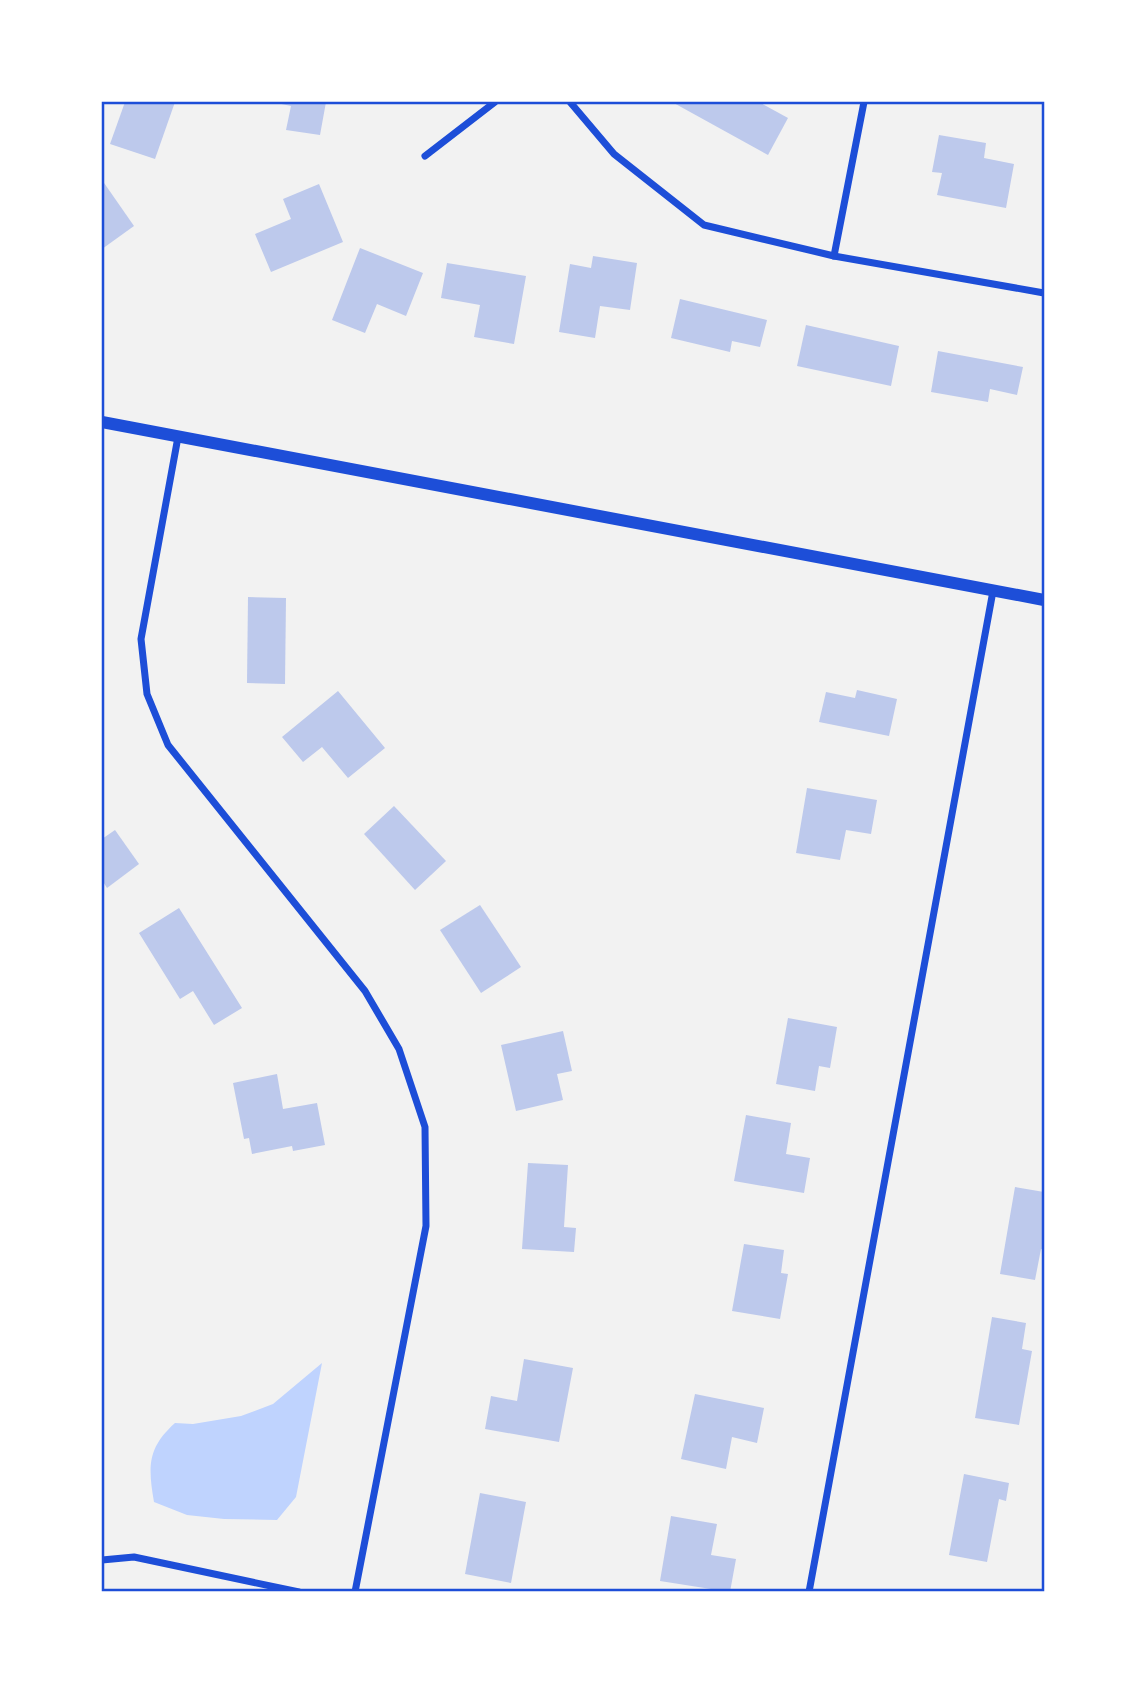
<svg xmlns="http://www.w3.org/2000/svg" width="1146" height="1693" viewBox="0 0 1146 1693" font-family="Merriweather,serif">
<rect width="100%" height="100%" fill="#f2f2f2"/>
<path fill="#bfd3fe" d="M322 1363 296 1497 277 1520 224 1519 187 1515 154 1502C148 1467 147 1448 175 1423L193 1424 241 1416 273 1404Z"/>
<g fill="#bdc9ec">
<polygon points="125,102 175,102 155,159 110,144"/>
<polygon points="272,102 326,102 320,135 286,130 291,106"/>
<polygon points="672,102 759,102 788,118 768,155"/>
<polygon points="939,135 986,143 984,158 1014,164 1006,208 937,195 942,173 932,172"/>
<polygon points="102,180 134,226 102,249"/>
<polygon points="319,184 343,242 271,272 255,234 291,219 283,199"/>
<polygon points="360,248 423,273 406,316 377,304 365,333 332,320"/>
<polygon points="593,256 637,263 630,310 600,306 595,338 559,332 570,264 591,268"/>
<polygon points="447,263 526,276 514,344 474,337 480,305 441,298"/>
<polygon points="680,299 767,320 760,347 732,341 730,352 671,338"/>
<polygon points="806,325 899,346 891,386 797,366"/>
<polygon points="938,351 1023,367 1017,395 990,389 988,402 931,392"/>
<polygon points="248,597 286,598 285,684 247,683"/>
<polygon points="857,690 897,699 889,736 819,722 826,692 855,698"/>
<polygon points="338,691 385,748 348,778 322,747 303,762 282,737"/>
<polygon points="807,788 877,800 871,834 846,830 840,860 796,853"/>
<polygon points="394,806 446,861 415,890 364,834"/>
<polygon points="115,830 139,864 107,888 102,880 102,839"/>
<polygon points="480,905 521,967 481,993 440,930"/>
<polygon points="179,908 242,1008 214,1025 193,991 180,999 139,933"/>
<polygon points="788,1018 837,1027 830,1068 819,1066 815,1091 776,1084"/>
<polygon points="563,1031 572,1071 557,1074 563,1100 516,1111 501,1045"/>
<polygon points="277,1074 283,1109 317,1103 325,1145 293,1151 292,1146 252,1154 249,1138 244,1139 233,1083"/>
<polygon points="746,1115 791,1123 786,1154 810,1158 804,1193 734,1181"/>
<polygon points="528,1163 568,1165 564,1227 576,1228 574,1252 522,1249"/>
<polygon points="1015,1187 1044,1192 1044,1250 1041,1249 1035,1280 1000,1274"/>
<polygon points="744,1244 784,1250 781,1273 788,1274 780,1319 732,1311"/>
<polygon points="992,1317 1026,1323 1022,1349 1032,1351 1019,1425 975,1418"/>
<polygon points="524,1359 573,1368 559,1442 485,1429 491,1396 517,1401"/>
<polygon points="695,1394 764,1408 757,1443 732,1437 726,1469 681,1459"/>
<polygon points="964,1474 1009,1483 1006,1501 999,1499 987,1562 949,1555"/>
<polygon points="480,1493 526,1502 511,1583 465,1574"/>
<polygon points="671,1516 717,1524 711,1555 736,1559 730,1592 660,1581"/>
</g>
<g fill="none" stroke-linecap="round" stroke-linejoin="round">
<g stroke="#1d4ed8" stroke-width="7">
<polyline points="570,102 614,154 704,225 834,256 1044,293"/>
<polyline points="425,156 495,102"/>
<polyline points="834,256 864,102"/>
<polyline points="178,437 141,639 147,694 168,745 365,991 399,1049 425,1127 426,1226 355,1592"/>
<polyline points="102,1560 134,1557 299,1592"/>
<polyline points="809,1592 993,591"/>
</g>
<polyline stroke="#1d4ed8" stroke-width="12" points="102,422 1044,600"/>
</g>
<rect width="1146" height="1693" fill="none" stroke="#ffffff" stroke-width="206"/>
<rect x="103" y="103" width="940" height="1487" fill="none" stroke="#1d4ed8" stroke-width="2.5"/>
</svg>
